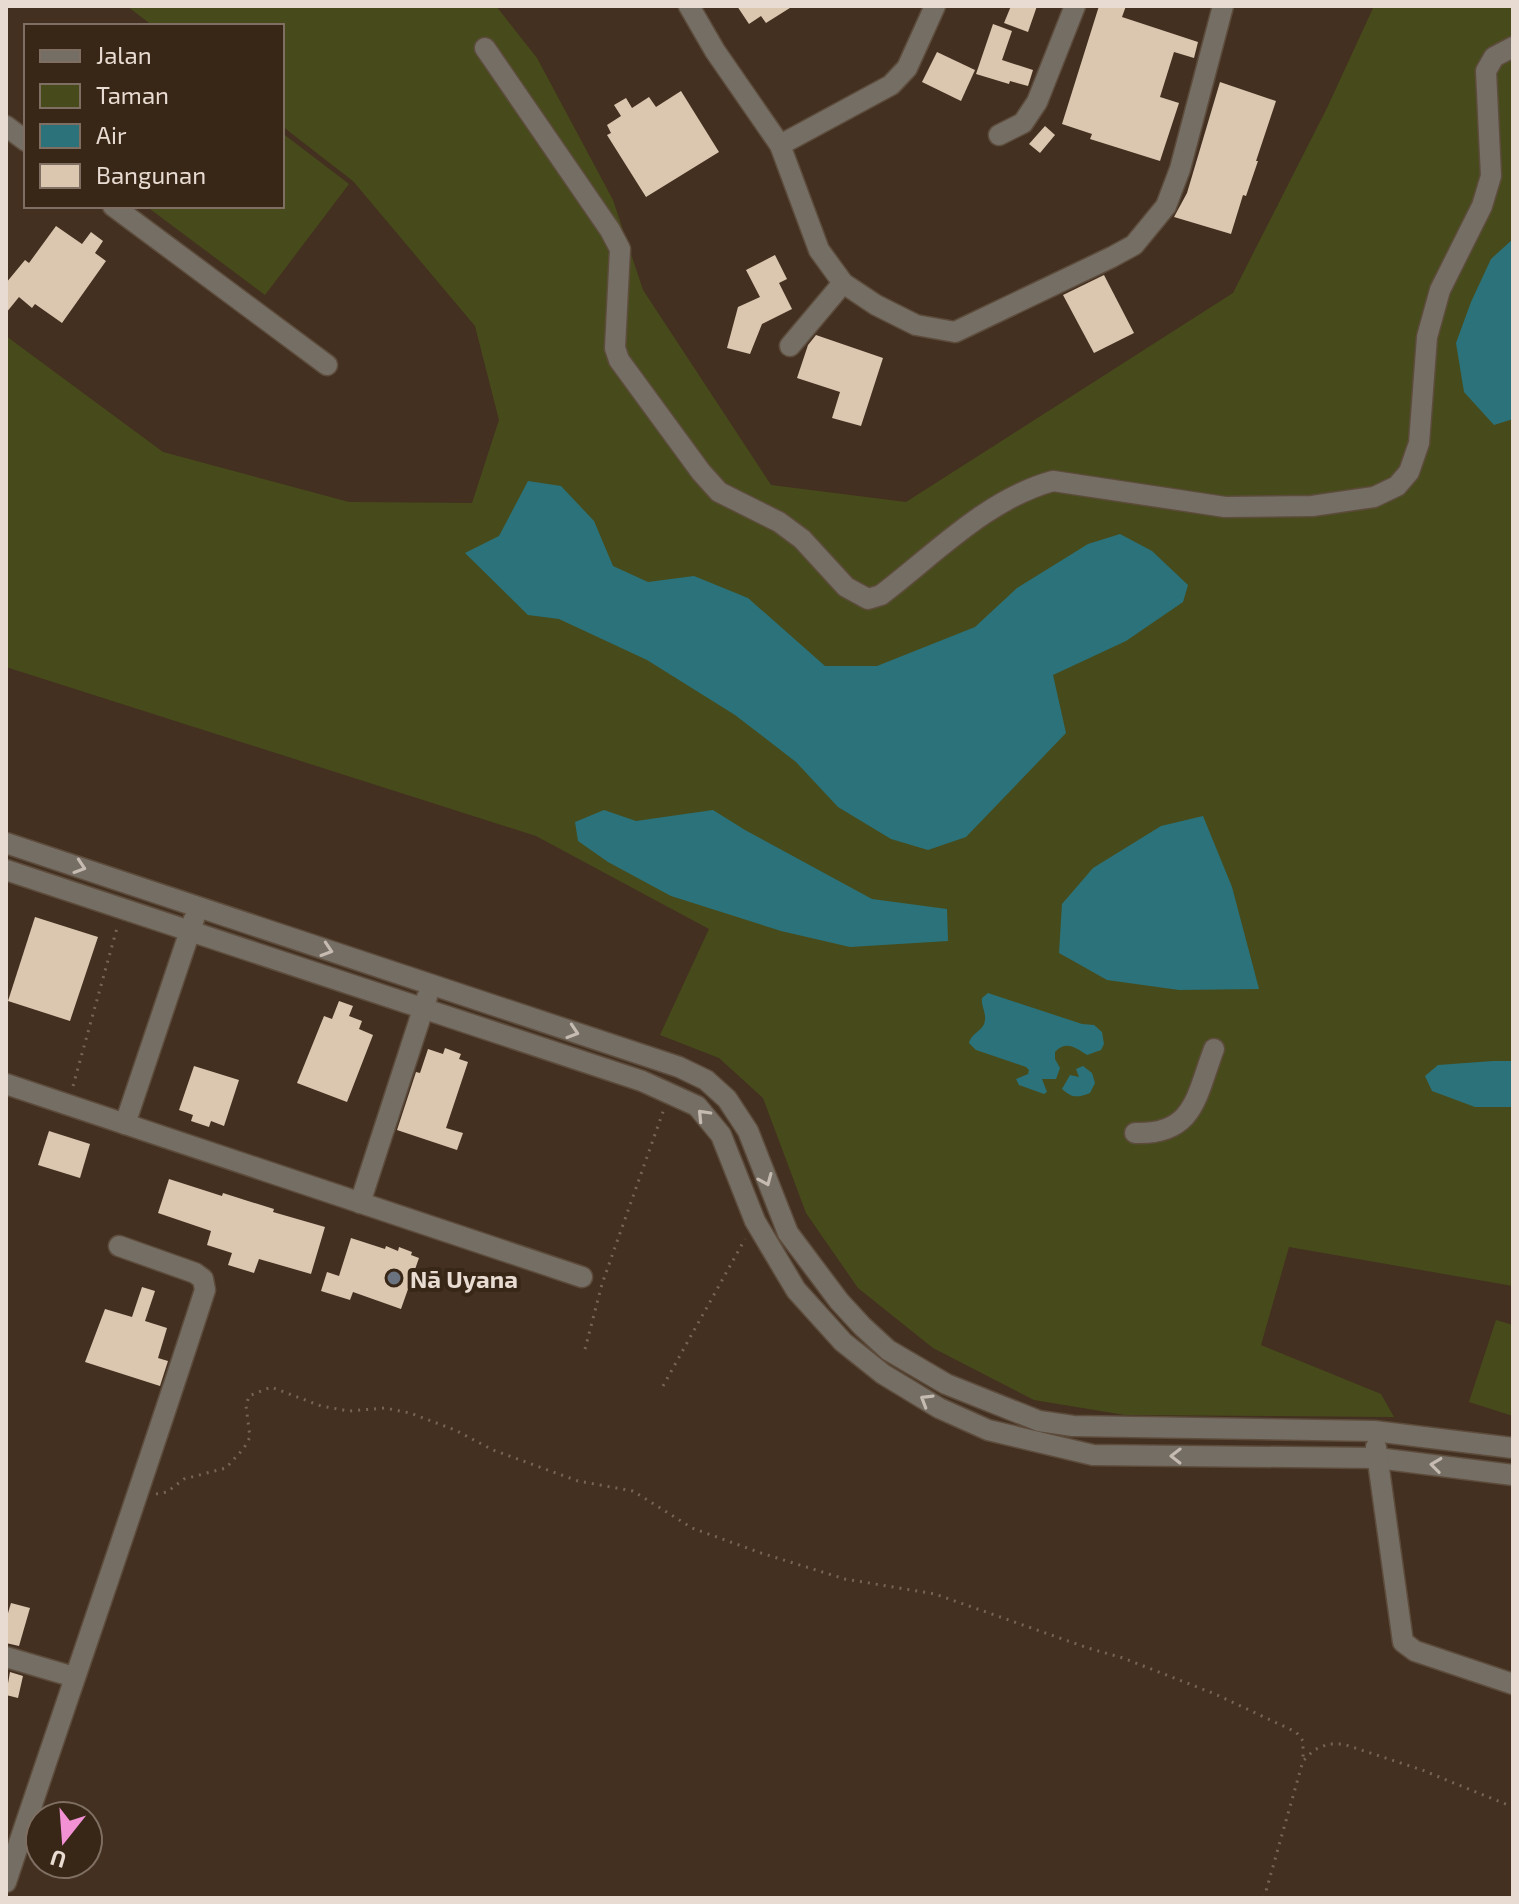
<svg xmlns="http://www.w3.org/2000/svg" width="1519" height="1904" viewBox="0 0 1519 1904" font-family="'Exo 2',sans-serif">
<rect width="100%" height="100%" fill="#433020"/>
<g fill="#474b1b">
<polygon points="127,6 496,6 537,58 613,200 643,290 771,485 906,502 1233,293 1327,108 1374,6 1513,6 1513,1286 1289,1247 1261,1345 1381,1394 1394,1417 1125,1415 1034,1400 933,1348 858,1288 806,1213 763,1098 719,1058 660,1035 709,929 536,836 6,667 6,336 163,452 349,502 472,503 499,420 475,326 353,181 282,126 282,26 153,26"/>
<polygon points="282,133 349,184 265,295 146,206 282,206"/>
<polygon points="1496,1320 1513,1325 1513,1416 1469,1402"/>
</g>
<g fill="#2b727b">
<polygon points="1513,239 1513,419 1494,425 1464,392 1456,343 1471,302 1491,259"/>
<polygon points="528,481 561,486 594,521 613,566 648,582 694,576 748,598 825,666 877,666 975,627 1017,588 1088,544 1120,534 1152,551 1188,585 1183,602 1126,641 1053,675 1066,733 966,837 928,850 891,839 838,807 796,762 735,715 647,660 559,619 528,615 465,553 499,536"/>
<polygon points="604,810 636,821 713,810 745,830 872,899 947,909 948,941 850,947 781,931 671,896 608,862 578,841 575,822"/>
<polygon points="1203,816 1232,887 1259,989 1179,990 1107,980 1059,953 1062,904 1093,868 1161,826"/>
<path d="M988 993 1082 1024 1094 1025 1102 1032 1104 1044 1101 1050 1087 1055C1076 1048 1066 1040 1055 1052V1059L1060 1068 1056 1079H1042L1047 1092 1044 1094 1019 1085 1016 1079 1028 1074 1029 1070 1026 1067 976 1050 969 1043C972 1032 984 1031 985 1020 986 1012 981 1006 982 998Z"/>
<polygon points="1493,1061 1513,1061 1513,1107 1475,1107 1432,1091 1425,1076 1438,1065"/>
<path d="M1083 1066 1092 1073 1095 1083 1090 1093C1077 1098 1072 1098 1062 1089L1070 1075 1079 1077 1076 1069Z"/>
</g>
<g fill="#dbc6b0">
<polygon points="737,6 793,6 766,23 761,16 749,24"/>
<polygon points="1011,6 1037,6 1028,32 1004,23"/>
<polygon points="1099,6 1126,6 1122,17 1198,42 1194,58 1174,52 1160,97 1179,103 1160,161 1090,139 1092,134 1062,124"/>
<polygon points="993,24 1012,31 1002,60 1033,70 1028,86 1010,81 1009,84 976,74"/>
<polygon points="937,52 975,70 961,101 922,82"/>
<polygon points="1220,82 1276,101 1256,161 1258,161 1246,196 1243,195 1231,234 1174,217 1187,193"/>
<polygon points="681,91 719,152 646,197 607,135 611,133 607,125 621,116 614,105 626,98 632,108 649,97 656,107"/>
<polygon points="1045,126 1055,135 1040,153 1029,144"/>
<polygon points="56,226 82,244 91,232 103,241 95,253 106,261 62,323 35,304 32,308 19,297 6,313 6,283 25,260 29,263"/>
<polygon points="775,255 787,279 779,283 792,309 762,324 750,354 727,348 738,307 760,297 746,270"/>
<polygon points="1104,275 1134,333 1094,353 1063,295"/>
<polygon points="816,335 883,358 861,426 832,418 840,392 797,378 808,345"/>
<polygon points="35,917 98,937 70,1021 8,1001"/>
<polygon points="339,1001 353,1006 349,1016 362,1021 359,1029 373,1035 347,1102 297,1083 324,1016 332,1019"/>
<polygon points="445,1048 461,1054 459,1059 468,1062 446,1128 463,1133 457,1150 397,1130 416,1072 420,1073 428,1049 443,1054"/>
<polygon points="194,1066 239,1080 224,1126 211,1121 209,1127 191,1121 193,1115 179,1110"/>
<polygon points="49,1131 90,1144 80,1178 38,1165"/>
<polygon points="169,1179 222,1196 223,1193 248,1201 274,1209 273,1212 325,1227 311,1274 259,1259 254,1273 228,1265 232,1253 207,1245 211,1231 158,1213"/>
<polygon points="351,1238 385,1249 386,1246 398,1251 399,1247 412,1252 411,1255 419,1258 401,1309 353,1292 350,1300 321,1291 327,1272 339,1276"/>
<polygon points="142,1287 155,1291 145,1321 167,1328 158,1358 168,1361 160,1386 85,1362 105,1309 132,1317"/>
<polygon points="11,1603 30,1608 19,1646 6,1643 6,1620"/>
<polygon points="10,1672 23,1676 18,1698 6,1695"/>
</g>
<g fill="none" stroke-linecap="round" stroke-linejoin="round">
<defs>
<g id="minor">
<polyline points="689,6 715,51 780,145 819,250 843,283 876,305 916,325 955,332 1112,257 1134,245 1166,206 1180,169 1223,6"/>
<path d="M485 48 610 230 620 249 615 348 619 360 701 472 719 492 779 522 802 539 846 587 868 599 881 595C935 554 987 499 1053 481L1225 507 1312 506 1374 497 1397 486 1409 472 1419 443 1427 337 1440 290 1482 206 1491 176 1486 71 1494 57 1513 47"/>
<polyline points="6,126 26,141"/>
<polyline points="999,135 1023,123 1037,102 1075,6"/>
<polyline points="780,145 891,85 907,68 935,6"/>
<polyline points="113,206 327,365"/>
<polyline points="790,346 843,283"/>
<polyline points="6,843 679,1067 706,1080 727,1099 748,1131 788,1233 839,1301 862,1326 888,1350 946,1384 1039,1421 1073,1426 1374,1431 1513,1448"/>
<polyline points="6,870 642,1081 697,1106 721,1135 755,1221 796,1290 843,1342 883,1374 939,1408 988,1430 1093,1455 1377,1458 1513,1475"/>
<polyline points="6,1084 582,1277"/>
<polyline points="125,1124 194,919"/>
<path d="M1135 1133C1195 1135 1196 1096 1214 1049"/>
<polyline points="360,1203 427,997"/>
<polyline points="1376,1447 1403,1642 1415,1651 1513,1684"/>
<polyline points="6,1657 74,1677"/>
<path d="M6 1882C72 1684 141 1488 205 1290L203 1279 195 1273 119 1246"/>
</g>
</defs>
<use href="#minor" stroke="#5d4c3c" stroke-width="23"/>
<g stroke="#766557" stroke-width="3" stroke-dasharray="2 6" stroke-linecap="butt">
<polyline points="73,1086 117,928"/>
<polyline points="585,1349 602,1284 664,1109"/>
<polyline points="663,1386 745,1239"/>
<polyline points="156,1494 167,1492 184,1479 226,1468 244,1448 250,1437 246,1406 249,1396 271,1387 321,1406 349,1411 385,1408 410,1413 455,1430 493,1450 578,1481 633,1491 692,1528 761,1553 845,1579 935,1594 1088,1648 1123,1658 1215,1694 1296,1732 1303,1741 1303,1761"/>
<polyline points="1264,1898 1303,1761 1314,1750 1328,1744 1343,1744 1422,1770 1513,1807"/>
</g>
<use href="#minor" stroke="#756e64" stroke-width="20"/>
</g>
<defs><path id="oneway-chevron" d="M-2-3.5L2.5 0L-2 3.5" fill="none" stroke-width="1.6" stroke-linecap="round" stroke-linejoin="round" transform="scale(2)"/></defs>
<g stroke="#c6bbb1">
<use href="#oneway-chevron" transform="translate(80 867) rotate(18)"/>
<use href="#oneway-chevron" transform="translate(327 950) rotate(18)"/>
<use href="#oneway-chevron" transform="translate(573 1032) rotate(18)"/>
<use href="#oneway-chevron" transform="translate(703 1115) rotate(-134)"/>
<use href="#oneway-chevron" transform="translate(766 1180) rotate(67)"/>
<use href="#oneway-chevron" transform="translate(926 1400) rotate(-149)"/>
<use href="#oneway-chevron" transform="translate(1176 1456) rotate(-179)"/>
<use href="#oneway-chevron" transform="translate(1436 1465) rotate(-173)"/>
</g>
<circle fill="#6b7280" stroke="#382617" stroke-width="3" cx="394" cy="1278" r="8"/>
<g text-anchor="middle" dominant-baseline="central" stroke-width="8" stroke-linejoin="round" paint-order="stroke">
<g font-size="24" font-weight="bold" fill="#e8dcd2" stroke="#382617" text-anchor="start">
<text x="410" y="1278">Nā Uyana</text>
</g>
</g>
<rect width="1519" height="1904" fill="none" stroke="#e8dcd2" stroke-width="16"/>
<rect x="24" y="24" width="260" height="184" fill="#382617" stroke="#7e6f62" stroke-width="2"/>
<rect x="40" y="50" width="40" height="12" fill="#756e64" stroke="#7e6f62" stroke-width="2"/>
<text x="96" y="64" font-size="24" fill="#e8dcd2">Jalan</text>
<rect x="40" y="84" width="40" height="24" fill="#474b1b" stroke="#7e6f62" stroke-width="2"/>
<text x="96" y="104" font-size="24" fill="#e8dcd2">Taman</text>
<rect x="40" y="124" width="40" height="24" fill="#2b727b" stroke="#7e6f62" stroke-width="2"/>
<text x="96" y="144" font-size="24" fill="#e8dcd2">Air</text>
<rect x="40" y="164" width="40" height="24" fill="#dbc6b0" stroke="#7e6f62" stroke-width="2"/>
<text x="96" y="184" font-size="24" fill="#e8dcd2">Bangunan</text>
<g transform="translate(64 1840) rotate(197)"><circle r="38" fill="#382617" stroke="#7e6f62" stroke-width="2"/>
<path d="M0-6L14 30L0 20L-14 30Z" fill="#f391d5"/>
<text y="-12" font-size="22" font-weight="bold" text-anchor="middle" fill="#e8dcd2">U</text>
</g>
</svg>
